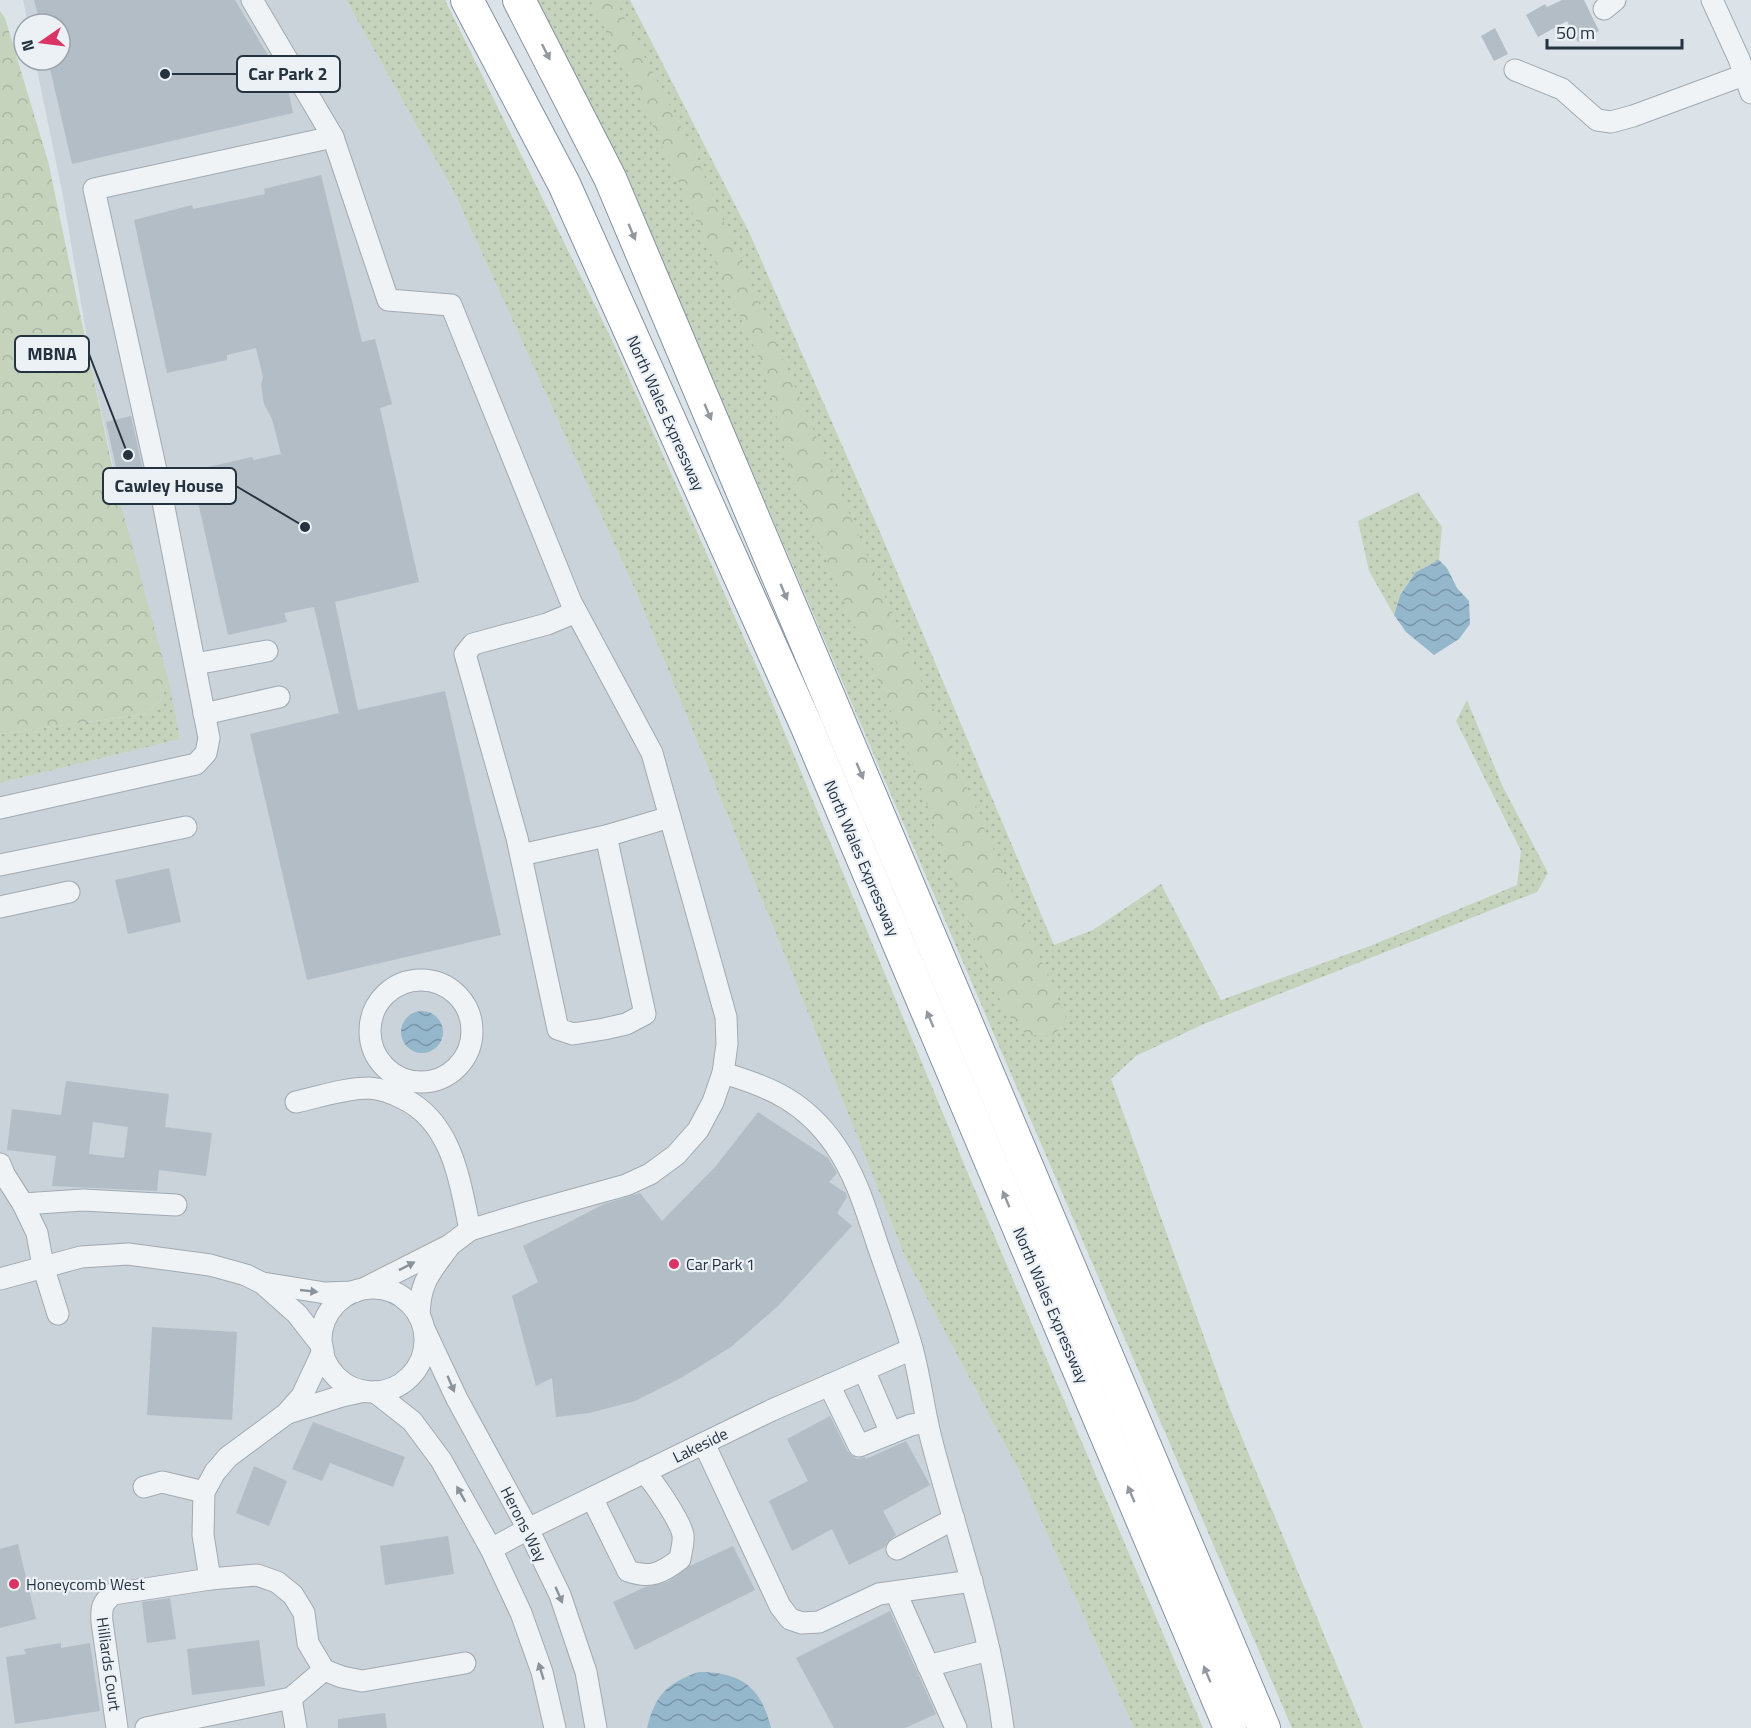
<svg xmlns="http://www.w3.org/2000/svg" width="1751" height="1728" viewBox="0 0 1751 1728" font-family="'Titillium Web',sans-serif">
<defs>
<pattern id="grass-dots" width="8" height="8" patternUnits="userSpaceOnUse" patternTransform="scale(1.5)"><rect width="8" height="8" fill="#c5d3bd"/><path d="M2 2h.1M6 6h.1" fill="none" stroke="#a9b6a4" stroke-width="1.8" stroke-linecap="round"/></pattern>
<pattern id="forest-crowns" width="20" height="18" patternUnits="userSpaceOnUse" patternTransform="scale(1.5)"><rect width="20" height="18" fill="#c5d3bd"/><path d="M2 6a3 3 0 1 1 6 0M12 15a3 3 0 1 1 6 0" fill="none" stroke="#a9b6a4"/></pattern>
<pattern id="water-waves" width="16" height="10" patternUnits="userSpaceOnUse" patternTransform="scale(1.5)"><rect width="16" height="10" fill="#94b7cc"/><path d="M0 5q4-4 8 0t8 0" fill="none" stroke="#7995a7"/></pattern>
</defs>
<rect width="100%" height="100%" fill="#dce3e8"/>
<polygon fill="#cad2da" points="23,0 346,0 454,192 636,592 794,978 905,1257 1019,1471 1134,1728 0,1728 0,783 180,739 120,498 93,374 63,196 35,60 60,60 60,24 28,24"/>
<g fill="url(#grass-dots)">
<polygon points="346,0 445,0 451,12 612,340 764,683 964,1164 1203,1728 1134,1728 1019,1471 905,1257 794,978 636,592 454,192"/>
<polygon points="531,0 630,0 749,232 886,546 1054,945 1093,930 1161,884 1221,1000 1370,946 1517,885 1521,851 1456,721 1467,700 1502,785 1548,873 1537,892 1204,1024 1136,1056 1111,1079 1230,1409 1363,1728 1292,1728 749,464 632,200"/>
<polygon points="1418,492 1442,527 1439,560 1416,572 1400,594 1394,615 1369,571 1358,521"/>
<polygon points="168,679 180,739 0,783 0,734 145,714 161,700"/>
</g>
<g fill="url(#forest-crowns)">
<polygon points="590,0 615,0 694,152 1066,1018 1062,1027 1051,1036 1031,1035 1025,1033 1014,1023 999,998 976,942 906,746 793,481 765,371 641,100"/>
<polygon points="0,11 5,18 48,161 116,485 168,679 161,700 145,714 0,734"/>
</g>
<g fill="url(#water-waves)">
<polygon points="1439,560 1447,568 1457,588 1469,601 1470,624 1459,639 1434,655 1406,632 1394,615 1400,595 1416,572"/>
<circle cx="422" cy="1032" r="21"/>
<path d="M699 1672C741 1672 761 1687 771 1728H647C655 1695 667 1683 699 1672Z"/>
</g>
<g fill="#b3bdc5" fill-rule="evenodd">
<polygon points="34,0 235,0 288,89 293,113 72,164 48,60 60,60 60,24 40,24"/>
<polygon points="1562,0 1584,0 1599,31 1578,42 1567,21 1538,37 1526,15 1545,4 1547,7"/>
<polygon points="1495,28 1508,54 1494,61 1481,36"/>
<polygon points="321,175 362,342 375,339 392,404 380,408 419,582 335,602 358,710 445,691 501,935 307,980 250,734 339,713 314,607 284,613 287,622 228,635 191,471 252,457 254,460 281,454 272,419 264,404 261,385 263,377 256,348 227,355 227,360 167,373 134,220 192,205 193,209 265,194 264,189"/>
<polygon points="131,416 148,492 123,498 106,422"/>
<polygon points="169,868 181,922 128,934 115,880"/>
<path d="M66 1081 169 1094 165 1127 212 1133 206 1176 159 1170 157 1191 52 1186 56 1156 7 1150 12 1109 61 1115ZM93 1122 128 1127 124 1158 89 1154Z"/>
<polygon points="758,1112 828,1158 837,1173 829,1182 846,1193 847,1197 837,1213 852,1226 778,1306 731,1347 681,1378 635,1401 589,1413 556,1417 552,1378 536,1386 512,1296 538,1282 523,1246 604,1204 640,1193 662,1221 716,1166"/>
<polygon points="152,1327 237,1332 232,1420 147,1415"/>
<polygon points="830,1416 848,1452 857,1459 865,1457 866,1459 906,1441 930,1485 883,1511 896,1535 887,1542 885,1547 849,1565 832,1529 792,1551 769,1501 808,1481 787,1439"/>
<polygon points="313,1422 405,1457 393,1487 330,1463 322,1481 292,1469"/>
<polygon points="254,1466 287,1481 269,1526 236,1513"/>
<polygon points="448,1536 454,1574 385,1585 380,1546"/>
<polygon points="18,1544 36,1619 0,1628 0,1549"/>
<polygon points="733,1546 755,1590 635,1650 613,1602 645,1587 667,1582 690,1566"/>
<polygon points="170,1598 176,1639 147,1643 142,1602"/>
<polygon points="890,1611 936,1714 905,1728 834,1728 796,1658"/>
<polygon points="259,1640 265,1686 192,1695 187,1649"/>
<polygon points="61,1643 61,1648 90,1643 100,1711 15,1724 6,1657 26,1654 24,1649"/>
<polygon points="385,1713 387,1728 338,1728 338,1719"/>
</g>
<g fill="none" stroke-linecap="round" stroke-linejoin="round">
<defs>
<g id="minor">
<polyline points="252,0 333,137"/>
<polyline points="1712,0 1739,59 1751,93"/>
<polyline points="1604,9 1615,0"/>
<polyline points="1515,70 1562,89 1597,120 1611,122 1633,116 1744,75"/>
<polyline points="576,612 547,624 473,644 465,654 517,838 558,1029 573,1034 604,1029 626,1024 645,1014 606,836 670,817"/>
<polyline points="195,664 267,651"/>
<polyline points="204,714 279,697"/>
<polyline points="0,808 196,764 206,753 209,738 163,502 94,189 333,137 388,300 451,305 571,602 652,753 726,1017 727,1044 723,1073 713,1102 698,1130 676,1155 650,1174 626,1185 529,1212 470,1230 450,1245 365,1288"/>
<polyline points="521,855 606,836"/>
<polyline points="0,865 186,827"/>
<polyline points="0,907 69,892"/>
<circle cx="421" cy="1031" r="51"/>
<path d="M723 1073C771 1087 805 1102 835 1145 855 1174 865 1207 876 1240 888 1276 902 1312 912 1348 921 1380 924 1414 933 1446 958 1540 991 1631 1003 1728"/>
<path d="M296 1102C319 1097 345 1088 369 1088 382 1089 393 1093 404 1099 453 1123 460 1183 470 1230"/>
<polyline points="0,1164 4,1174 23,1204 37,1233 43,1266 58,1314"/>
<polyline points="23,1204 83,1200 176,1205"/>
<polyline points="0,1279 81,1257 128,1254 210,1265 246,1275 262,1283 297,1314 322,1346"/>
<polyline points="263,1283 325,1293 354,1292"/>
<circle cx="373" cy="1340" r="52"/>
<path d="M419 1316C420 1282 429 1274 448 1248"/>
<polyline points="425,1331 457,1399 528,1529 560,1595 586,1672 596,1728"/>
<polyline points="323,1351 302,1396 286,1414 228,1457 215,1472 204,1492 203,1535 210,1579 257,1575 277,1582 293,1595 304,1613 308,1643 324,1670"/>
<polyline points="864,1370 891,1433"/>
<polyline points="829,1385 859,1446 911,1425 927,1422"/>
<polyline points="375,1392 412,1421 441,1460 491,1549 521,1613 542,1672 555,1728"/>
<polyline points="288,1413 342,1396 365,1391"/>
<polyline points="702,1444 707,1450 780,1606 790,1619 802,1623 819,1622 879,1594 972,1581"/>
<polyline points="144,1487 162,1482 204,1492"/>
<path d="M592 1498 628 1571C650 1579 662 1573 680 1559 681 1552 684 1542 683 1535 681 1522 654 1482 644 1472"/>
<polyline points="491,1549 528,1529 772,1410 912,1349"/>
<polyline points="897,1549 954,1519"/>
<polyline points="896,1593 956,1728"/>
<polyline points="928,1666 989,1650"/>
<polyline points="324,1670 342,1677 362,1681 465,1663"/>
<polyline points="291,1698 296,1728"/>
<path d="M117 1728 102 1622C101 1608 102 1603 113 1594L210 1579"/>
<polyline points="146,1728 291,1698 324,1670"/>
</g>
<g id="highway">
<polyline points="467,0 564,184 807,727 1230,1728"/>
<polyline points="519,0 610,178 1264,1728"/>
</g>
</defs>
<use href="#minor" stroke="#a1aab2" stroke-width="23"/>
<use href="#highway" stroke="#8292a0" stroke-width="34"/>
<use href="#minor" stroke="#eff3f6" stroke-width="21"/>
<use href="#highway" stroke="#fff" stroke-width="32"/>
</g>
<defs><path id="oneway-solid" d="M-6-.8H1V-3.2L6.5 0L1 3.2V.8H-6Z" transform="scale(1.5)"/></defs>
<g fill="#9298a0">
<use href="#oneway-solid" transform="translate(546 52) rotate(63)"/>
<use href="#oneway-solid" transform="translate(632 232) rotate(67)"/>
<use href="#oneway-solid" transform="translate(708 412) rotate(67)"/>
<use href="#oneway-solid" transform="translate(784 592) rotate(67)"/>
<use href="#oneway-solid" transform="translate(860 771) rotate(67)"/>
<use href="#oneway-solid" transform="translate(930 1019) rotate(-113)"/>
<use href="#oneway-solid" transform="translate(1006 1199) rotate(-113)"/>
<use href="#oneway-solid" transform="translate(1131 1494) rotate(-113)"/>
<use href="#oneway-solid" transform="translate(1207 1674) rotate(-113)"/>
</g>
<g fill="#8a929b">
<use href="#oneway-solid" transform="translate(407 1266) rotate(-27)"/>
<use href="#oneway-solid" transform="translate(309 1291) rotate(6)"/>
<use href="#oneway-solid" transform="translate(451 1384) rotate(67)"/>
<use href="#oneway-solid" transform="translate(461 1494) rotate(-119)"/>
<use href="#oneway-solid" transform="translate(559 1595) rotate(67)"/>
<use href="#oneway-solid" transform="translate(541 1671) rotate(-107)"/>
</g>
<g fill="#da3465" stroke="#ecf1f6" stroke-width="2">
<circle cx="674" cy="1264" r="6"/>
<circle cx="14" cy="1584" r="6"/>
</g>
<g text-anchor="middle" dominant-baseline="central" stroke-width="4.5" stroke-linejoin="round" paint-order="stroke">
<g font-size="16" fill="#253240" stroke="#ecf1f6">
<text transform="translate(666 413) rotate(66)">North Wales Expressway</text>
<text transform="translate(862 858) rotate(67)">North Wales Expressway</text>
<text transform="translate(1051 1305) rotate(67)">North Wales Expressway</text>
<text transform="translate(700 1445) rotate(-26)">Lakeside</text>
<text transform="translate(524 1524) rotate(63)">Herons Way</text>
<text transform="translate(109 1664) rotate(82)">Hilliards Court</text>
</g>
<g font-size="16" fill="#253240" stroke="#ecf1f6" text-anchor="start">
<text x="686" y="1264">Car Park 1</text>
<text x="26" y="1584">Honeycomb West</text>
</g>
</g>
<path fill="none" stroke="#253240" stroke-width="2" d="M165 74L237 74M128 455L89 354M305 527L236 486"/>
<g fill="#253240" stroke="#ecf1f6" stroke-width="2">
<circle cx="165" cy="74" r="6"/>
<circle cx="128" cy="455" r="6"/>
<circle cx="305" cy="527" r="6"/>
</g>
<g fill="#ecf1f6" stroke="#253240" stroke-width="2">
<rect x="237" y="56" width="103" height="36" rx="6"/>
<rect x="15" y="336" width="74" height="36" rx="6"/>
<rect x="103" y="468" width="133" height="36" rx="6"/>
</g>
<g font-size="18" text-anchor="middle" font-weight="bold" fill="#253240">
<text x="288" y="80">Car Park 2</text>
<text x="52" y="360">MBNA</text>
<text x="169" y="492">Cawley House</text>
</g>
<g transform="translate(42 42) rotate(256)"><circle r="28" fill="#ecf1f6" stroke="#9ca5ad" stroke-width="1.5"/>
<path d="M0-4.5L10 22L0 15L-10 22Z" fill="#da3465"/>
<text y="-9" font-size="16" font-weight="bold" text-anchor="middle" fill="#253240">N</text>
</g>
<path d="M1547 39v9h135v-9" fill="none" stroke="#253240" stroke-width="3"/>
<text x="1556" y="39" font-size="18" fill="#253240" stroke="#ecf1f6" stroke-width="4.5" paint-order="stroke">50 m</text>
</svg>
